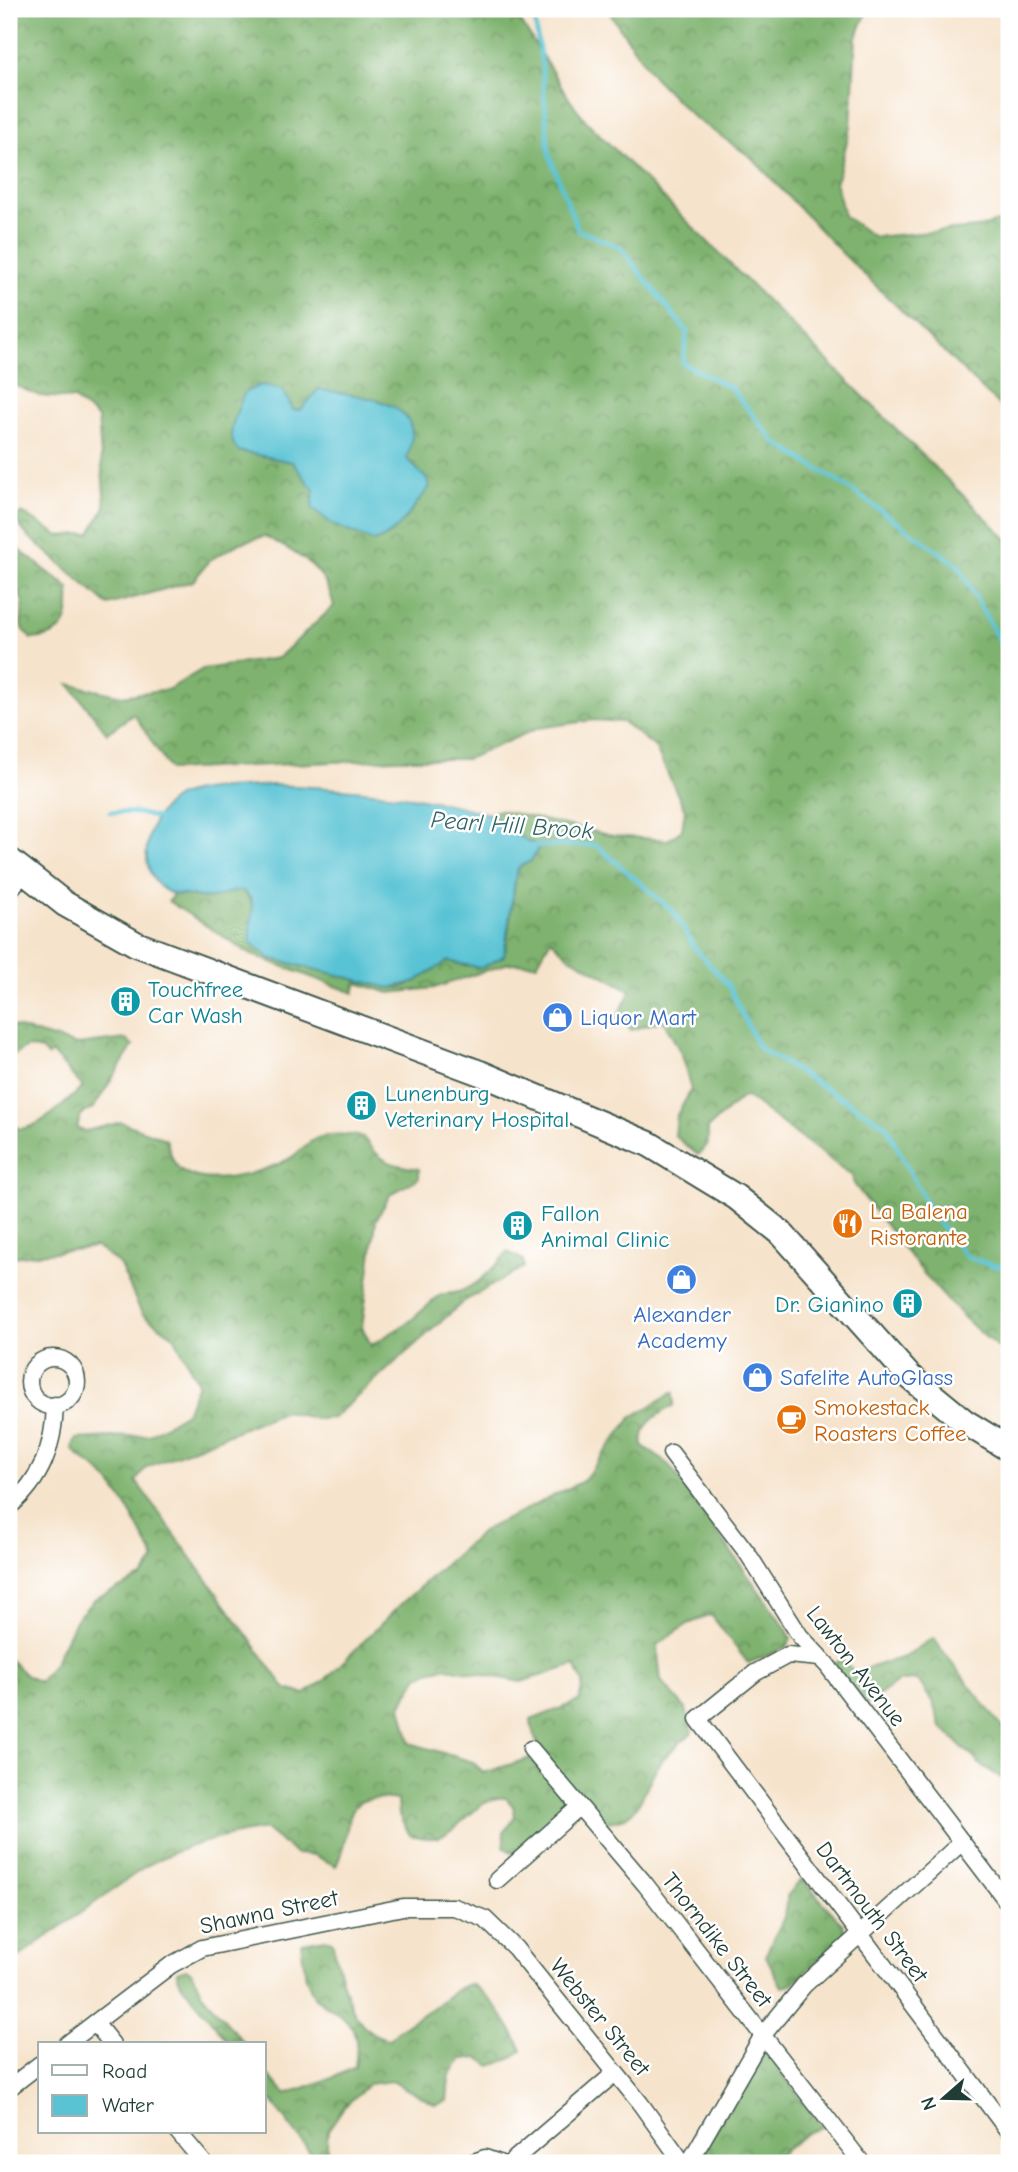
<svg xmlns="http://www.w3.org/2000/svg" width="1018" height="2172" viewBox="0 0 1018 2172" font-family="'Comic Neue',sans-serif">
<defs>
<pattern id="forest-crowns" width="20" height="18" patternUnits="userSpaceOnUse" patternTransform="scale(1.75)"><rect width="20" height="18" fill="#7eb26e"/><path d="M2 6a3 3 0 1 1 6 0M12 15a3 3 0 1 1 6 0" fill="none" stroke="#67925b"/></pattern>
</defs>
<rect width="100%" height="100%" fill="#fff"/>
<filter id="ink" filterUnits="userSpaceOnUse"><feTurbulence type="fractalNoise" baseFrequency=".0143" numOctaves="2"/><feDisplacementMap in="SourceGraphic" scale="14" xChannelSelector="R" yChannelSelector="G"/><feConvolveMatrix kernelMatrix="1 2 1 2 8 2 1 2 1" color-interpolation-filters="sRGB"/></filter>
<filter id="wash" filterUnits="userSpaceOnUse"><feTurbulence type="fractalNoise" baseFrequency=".00686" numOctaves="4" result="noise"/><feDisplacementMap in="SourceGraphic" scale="28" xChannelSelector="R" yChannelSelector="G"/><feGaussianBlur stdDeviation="1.57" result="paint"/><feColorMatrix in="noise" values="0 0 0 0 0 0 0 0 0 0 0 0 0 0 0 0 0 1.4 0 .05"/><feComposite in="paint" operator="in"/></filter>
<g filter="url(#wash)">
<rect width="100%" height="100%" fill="#f6e3cb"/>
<g fill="url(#forest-crowns)" stroke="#4e7851" stroke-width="2">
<path d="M9 9H513L570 100 588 123 1009 541V1347L999 1348C944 1306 897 1240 854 1184L852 1176 747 1097 741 1098 708 1128V1144L698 1155 675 1136 677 1115 691 1090 682 1055 663 1020 631 1030 617 1017 631 991 570 957 551 939 537 964 509 963 434 988 390 993 357 983 354 993 252 955 168 901 174 894C186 894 203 900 212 898 221 896 230 889 239 890 254 892 265 943 269 958L390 988 404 987 448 961 467 966 506 950 516 873 519 867 531 861 534 844C516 839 505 823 488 814L499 810 613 836 668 840 682 830 685 810 655 747 623 722 594 720 538 728 467 759H396L190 769 170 770 134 714 107 733 69 684 122 696 169 689 203 669 278 658 334 606C324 564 300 556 265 536L240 543 210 560 193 581 108 605 26 534 14 518 22 513 60 536 90 533 105 507 98 418 74 399 40 396 9 383Z"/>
<polygon points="607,9 868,9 856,38 851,126 836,183 844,216 874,237 976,228 1009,219 1009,415 841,252 751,157 693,117 653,76"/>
<path d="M9 542 69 588C71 621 66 637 31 639L21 626 23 602 9 572Z"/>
<path d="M9 1025 77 1045 126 1039 133 1046 94 1107 80 1116 77 1129 86 1131 121 1122 166 1139C169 1147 171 1159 176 1165 199 1192 262 1173 289 1159 300 1153 308 1140 320 1137 335 1133 348 1134 363 1137 380 1162 390 1165 419 1169V1178L390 1195 376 1220 362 1327 371 1345 409 1322 441 1294C469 1296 490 1272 508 1252L523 1260 524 1267 463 1302 333 1418 316 1419 285 1411 147 1467 136 1481 286 1689 305 1694 325 1680 402 1603 484 1530 583 1481 632 1417 674 1392V1405C656 1416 640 1423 643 1446L669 1465 787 1630 791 1639 786 1648 748 1663 711 1615 688 1624 657 1645 661 1681 686 1709 692 1732C681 1743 665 1754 657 1767 642 1792 640 1822 604 1822 579 1795 533 1759 531 1720L579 1701 583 1683 575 1665 521 1682 443 1667 418 1676 401 1706 410 1743 473 1762 483 1773 531 1758 567 1801 570 1808 522 1851 512 1853 504 1846V1832L515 1816 513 1806 506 1798C477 1794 460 1835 433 1838 426 1839 417 1836 410 1835L399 1815 398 1800C335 1789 356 1827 336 1866L314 1855 296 1854 265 1829C222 1836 184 1845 146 1866L9 1964V1659L27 1676 39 1682 55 1662 76 1619 94 1600 142 1577 155 1560C140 1530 124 1496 100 1472 91 1463 79 1460 72 1448L76 1439 149 1435 186 1413 198 1383 174 1336 142 1314 120 1265 97 1247 13 1257 9 1261V1119L19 1129C41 1128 67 1101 83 1087L52 1053 47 1056 42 1050 27 1047 9 1058Z"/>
<polygon points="933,1638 1009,1736 1009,1783 981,1765 940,1726 933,1703 918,1680 899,1681 867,1704 830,1665 841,1660 855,1672 904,1657"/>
<path d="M802 1879 843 1925 846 1934 791 1985 782 1987 766 1956C772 1933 789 1921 787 1896Z"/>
<path d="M325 1939 332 1941C341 1974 348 2033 389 2039 402 2026 415 2019 431 2009 444 2000 452 1990 469 1984 492 1993 511 2028 522 2050L512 2058 491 2066 479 2058 462 2059 449 2076 447 2101 436 2105 392 2081 369 2084 344 2107 328 2130 326 2162 318 2163 264 2091V2071L286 2094 335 2077 355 2067C362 2021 346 2020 315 1998L306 1978 301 1943Z"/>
<polygon points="186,1969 192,1973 202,1994 245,2044 230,2044 182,1985 177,1975 177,1972"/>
<polygon points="767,2053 822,2127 807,2133 768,2163 701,2163 700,2155 761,2054"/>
</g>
<g fill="#59c3d4" stroke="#3c8084" stroke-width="2">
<path d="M260 385C281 387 285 390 293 410H301L318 389C345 395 407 395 412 432 413 440 408 452 407 459L426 478 430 487C410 509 403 531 374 542L333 525 312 508 314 490 292 462 238 451C223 435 238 410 245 392Z"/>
<path d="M271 785C344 788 414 793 485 813 505 819 515 838 534 844L538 849 531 861 519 867 516 873 504 956 481 968 448 961 415 982 390 988 269 958 251 943C246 926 262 902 243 891 231 889 223 896 212 898 209 898 172 894 170 893 129 874 147 805 185 794 211 786 244 788 271 785Z"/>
</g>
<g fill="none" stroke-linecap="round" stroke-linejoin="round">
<g stroke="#59c3d4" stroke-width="4.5">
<polyline points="533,9 542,67 549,154 578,230 620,247 687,332 683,363 731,388 775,442 850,489 958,565 1009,659"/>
<polyline points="110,812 138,813 161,819"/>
<polyline points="532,846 596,845 674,912 694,947 728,985 759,1048 886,1125 932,1215 967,1257 995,1266 1009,1265"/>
</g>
</g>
</g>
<g filter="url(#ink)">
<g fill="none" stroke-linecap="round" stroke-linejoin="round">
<defs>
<g id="minor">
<polyline points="9,891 23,874"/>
<circle cx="53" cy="1382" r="24"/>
<polyline points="671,1453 748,1554 800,1636 827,1665 1009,1904"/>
<path d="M9 1507C41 1480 54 1447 55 1405"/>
<polyline points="820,1658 788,1655 755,1673 698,1719 1009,2132"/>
<polyline points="531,1749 645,1884 862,2163"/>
<polyline points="497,1880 579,1807"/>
<polyline points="95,2023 112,2044"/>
<polyline points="67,2044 171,1965 202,1948 403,1907 454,1907 485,1919 515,1948 640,2103 683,2163"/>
<polyline points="9,2088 40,2064"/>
<polyline points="178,2132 204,2163"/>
<polyline points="471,2163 485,2158 499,2163"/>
<polyline points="510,2163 615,2073"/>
<polyline points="689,2163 763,2035 804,1985 962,1842"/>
</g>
<polyline id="primary" points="9,860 65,904 136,944 480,1073 649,1144 736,1197 781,1233 909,1376 965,1422 1009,1449"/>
</defs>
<use href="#minor" stroke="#3f564b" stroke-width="19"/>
<use href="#primary" stroke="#3f564b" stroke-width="28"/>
<use href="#minor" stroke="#fff" stroke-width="16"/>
<use href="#primary" stroke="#fff" stroke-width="24"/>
</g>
</g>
<defs>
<symbol id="building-disc" viewBox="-11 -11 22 22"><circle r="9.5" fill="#0f9aa8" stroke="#fff"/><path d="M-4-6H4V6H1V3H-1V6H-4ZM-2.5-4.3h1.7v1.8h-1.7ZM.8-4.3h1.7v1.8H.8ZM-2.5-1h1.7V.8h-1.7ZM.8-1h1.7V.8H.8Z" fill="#fff"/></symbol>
<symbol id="shop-disc" viewBox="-11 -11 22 22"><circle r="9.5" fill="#3f7fe0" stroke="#fff"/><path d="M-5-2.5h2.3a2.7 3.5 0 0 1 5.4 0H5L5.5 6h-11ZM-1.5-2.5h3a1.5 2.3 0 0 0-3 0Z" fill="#fff"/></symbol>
<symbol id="restaurant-disc" viewBox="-11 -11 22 22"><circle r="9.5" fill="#e8710a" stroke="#fff"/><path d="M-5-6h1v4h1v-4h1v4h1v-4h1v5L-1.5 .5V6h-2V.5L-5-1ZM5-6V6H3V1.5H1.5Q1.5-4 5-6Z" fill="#fff"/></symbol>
<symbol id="cafe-disc" viewBox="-11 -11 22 22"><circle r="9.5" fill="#e8710a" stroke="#fff"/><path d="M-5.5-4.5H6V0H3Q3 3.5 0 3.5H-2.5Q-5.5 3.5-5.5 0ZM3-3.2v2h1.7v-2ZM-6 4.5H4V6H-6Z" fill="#fff"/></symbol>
</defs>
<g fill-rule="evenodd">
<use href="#building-disc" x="108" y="984" width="35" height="35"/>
<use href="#shop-disc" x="540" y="1000" width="35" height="35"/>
<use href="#building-disc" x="344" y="1088" width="35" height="35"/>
<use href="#restaurant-disc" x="830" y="1206" width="35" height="35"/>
<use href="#building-disc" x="500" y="1208" width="35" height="35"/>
<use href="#shop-disc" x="664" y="1262" width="35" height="35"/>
<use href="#building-disc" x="890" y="1286" width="35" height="35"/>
<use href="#shop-disc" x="740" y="1360" width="35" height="35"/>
<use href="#cafe-disc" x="774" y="1402" width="35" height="35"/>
</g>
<g text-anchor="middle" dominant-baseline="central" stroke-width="5" stroke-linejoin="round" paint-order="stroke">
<g font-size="23" fill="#0d838f" stroke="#fff" text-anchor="start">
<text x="148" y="989">Touchfree<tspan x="148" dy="26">Car Wash</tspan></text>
<text x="385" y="1093">Lunenburg<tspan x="385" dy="26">Veterinary Hospital</tspan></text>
<text x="541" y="1213">Fallon<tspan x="541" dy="26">Animal Clinic</tspan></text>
<text x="884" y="1304" text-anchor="end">Dr. Gianino</text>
</g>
<g font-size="23" fill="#366cbe" stroke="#fff" text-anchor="start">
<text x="580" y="1017">Liquor Mart</text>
<text x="682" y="1314" text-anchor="middle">Alexander<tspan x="682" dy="26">Academy</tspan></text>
<text x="780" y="1377">Safelite AutoGlass</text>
</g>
<g font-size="23" fill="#c56008" stroke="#fff" text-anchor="start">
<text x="870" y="1211">La Balena<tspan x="870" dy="26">Ristorante</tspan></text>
<text x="814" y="1407">Smokestack<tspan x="814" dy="26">Roasters Coffee</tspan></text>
</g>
<g font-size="23" fill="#1f3d34" stroke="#fff">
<text transform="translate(856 1666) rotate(52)">Lawton Avenue</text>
<text transform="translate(269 1912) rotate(-12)">Shawna Street</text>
<text transform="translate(872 1912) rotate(53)">Dartmouth Street</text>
<text transform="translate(717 1940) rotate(52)">Thorndike Street</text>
<text transform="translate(600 2017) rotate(51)">Webster Street</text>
</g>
<g font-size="24" font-style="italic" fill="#306564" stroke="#fff">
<text transform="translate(512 825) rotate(4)">Pearl Hill Brook</text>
</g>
</g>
<rect width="1018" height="2172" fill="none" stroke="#fff" stroke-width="35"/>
<rect x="38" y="2042" width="228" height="91" fill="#ffffff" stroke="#a5b1ae" stroke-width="2"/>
<rect x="52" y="2065" width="35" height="10" fill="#ffffff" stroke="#a5b1ae" stroke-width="2"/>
<text x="102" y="2078" font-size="21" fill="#1f3d34">Road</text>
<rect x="52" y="2095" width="35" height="21" fill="#59c3d4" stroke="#a5b1ae" stroke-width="2"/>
<text x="102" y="2112" font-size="21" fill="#1f3d34">Water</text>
<g transform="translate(944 2098) rotate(250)" stroke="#ffffff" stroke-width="5" paint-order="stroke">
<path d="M0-5L12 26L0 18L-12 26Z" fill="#1f3d34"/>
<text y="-10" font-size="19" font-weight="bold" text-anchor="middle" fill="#1f3d34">N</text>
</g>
</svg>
